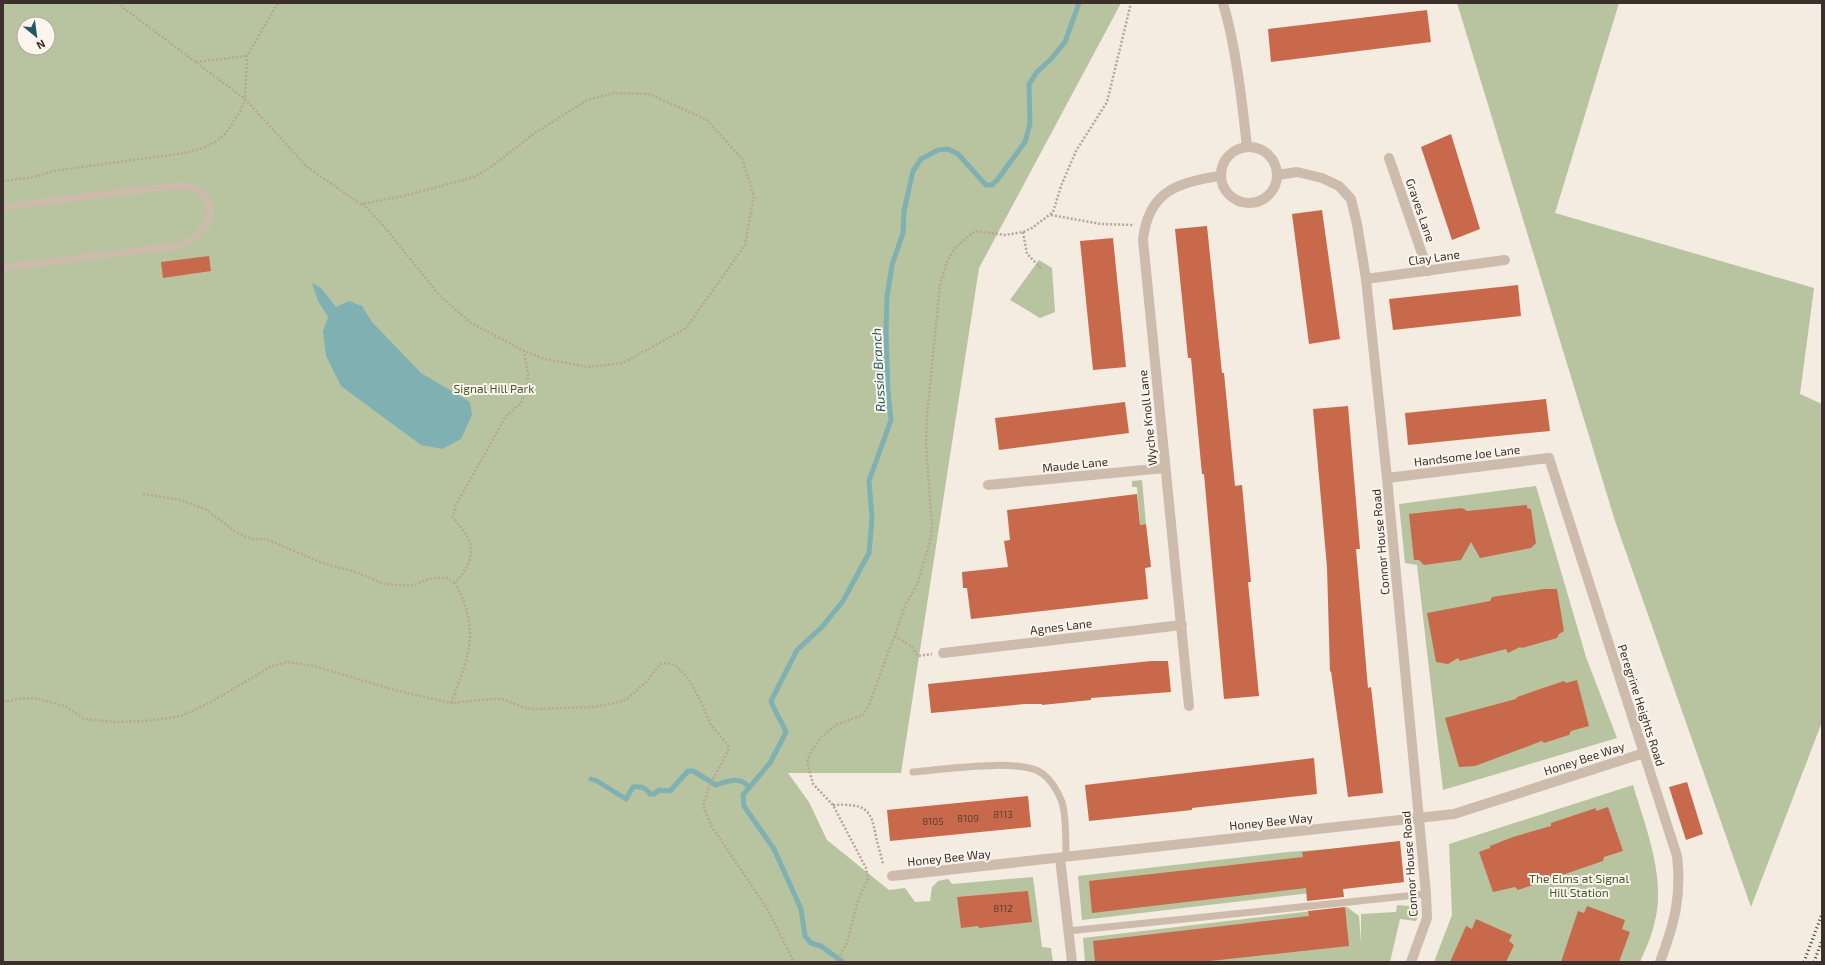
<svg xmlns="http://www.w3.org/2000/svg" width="1825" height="965" viewBox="0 0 1825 965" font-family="'Exo 2',sans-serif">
<rect width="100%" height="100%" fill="#f4ebe1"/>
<g fill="#b8c4a0" fill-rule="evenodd">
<path d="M3 3H1121L979 268 901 773H788L809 802 827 840 889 890 905 888 915 902 930 901 932 887 938 881 948 879 952 884 1033 877 1042 947 1051 948 1053 962H3ZM24 24H48V48H24Z"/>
<polygon points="1457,3 1619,3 1555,213 1814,288 1800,394 1822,404 1822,722 1751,907 1615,521"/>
<polygon points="1039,260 1052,268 1055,312 1040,318 1010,300"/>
<polygon points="1142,480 1146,524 1140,525 1137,487 1132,487 1132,481"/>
<polygon points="1536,486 1586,657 1617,738 1443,790 1417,565 1405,563 1399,504"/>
<path d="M1633 785C1646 829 1667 879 1654 925 1651 938 1645 950 1640 962H1434L1452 915 1449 844Z"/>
<polygon points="1398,844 1403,882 1082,920 1078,876 1288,852"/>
<polygon points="1397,905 1410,906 1419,914 1416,921 1400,919 1390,962 1085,962 1083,938 1347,907 1359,916 1361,943 1361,914 1396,912"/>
</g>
<polygon fill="#7fb0b2" points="312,283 321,288 336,307 349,301 362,306 372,322 421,373 470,402 472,415 461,439 442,449 421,445 341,386 326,356 323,331 328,317 318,301"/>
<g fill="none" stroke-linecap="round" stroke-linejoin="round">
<g stroke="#7fb0b2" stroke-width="5">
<path d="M591 779 597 781 626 799 633 787C641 786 645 787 650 794H654L659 790 670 791 688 771H693L716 785C728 781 739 776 749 787"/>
<path d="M843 962 821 946 811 943 805 936 801 909 774 849 744 806 743 795 770 763 786 732C782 721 775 713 771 701L797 650 822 627 843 601 869 553 872 518 869 481 891 420 888 391 886 331 887 297 892 265 903 233 904 211 913 171 921 159 938 150 948 149 958 154 986 185H992L998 179 1025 142 1030 124 1029 84 1037 72 1051 59 1065 42 1079 3"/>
</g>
</g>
<g fill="#c8694b">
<polygon points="1427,10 1431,42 1271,62 1268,29"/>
<polygon points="1451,134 1480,229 1452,240 1421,147"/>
<polygon points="1322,210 1340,339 1309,344 1292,214"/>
<polygon points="1207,226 1222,373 1224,373 1235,486 1242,485 1251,582 1248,582 1259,696 1224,699 1204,474 1202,474 1191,358 1188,358 1175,229"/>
<polygon points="1113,238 1126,367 1093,370 1080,241"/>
<polygon points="209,256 211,271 163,278 161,262"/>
<polygon points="1518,285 1521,316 1393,330 1389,299"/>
<polygon points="1546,399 1550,431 1408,445 1405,413"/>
<polygon points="1125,402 1129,433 999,450 995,418"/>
<polygon points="1348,406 1360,549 1356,549 1368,688 1371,687 1383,793 1348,797 1331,671 1330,672 1327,567 1313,409"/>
<polygon points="1137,494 1140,525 1146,524 1151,567 1145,568 1148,599 971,619 967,588 963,588 962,572 1008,567 1004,541 1010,540 1007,510"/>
<polygon points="1527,505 1527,508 1531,509 1536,543 1531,548 1480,558 1471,542 1461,560 1424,565 1419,560 1414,560 1409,514 1462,508 1467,511"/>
<polygon points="1544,589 1557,589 1564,631 1559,634 1557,638 1522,648 1520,647 1508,653 1506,649 1460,661 1458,658 1448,664 1436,662 1427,613 1490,601 1492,597"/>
<polygon points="1151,661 1168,661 1171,692 1091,698 1091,700 1042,705 1042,704 1025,704 931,713 928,684"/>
<polygon points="1577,680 1589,726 1571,731 1569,735 1544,743 1542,741 1475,766 1459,767 1445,718 1516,699 1517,697 1564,681 1566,683"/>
<polygon points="1314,758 1317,794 1192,808 1192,810 1089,821 1085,785"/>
<polygon points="1687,782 1703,834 1686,840 1669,787"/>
<polygon points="1028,796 1031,827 890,841 887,810"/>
<polygon points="1608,807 1623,851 1604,857 1603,861 1518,890 1515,887 1493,892 1479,852 1490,848 1490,846 1513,837 1551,826 1551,823 1596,808 1596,811"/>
<polygon points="1400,841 1404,882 1343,889 1344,897 1307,901 1306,888 1092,913 1089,881 1303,857 1302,852"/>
<polygon points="1028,891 1032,922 979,928 978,926 961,928 957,897"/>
<polygon points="1587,906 1625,920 1622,929 1630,932 1619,962 1561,962 1578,911 1584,913"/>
<polygon points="1345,907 1349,946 1201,962 1095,962 1093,941 1309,916 1308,911"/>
<polygon points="1476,919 1512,935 1509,941 1514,945 1506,962 1450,962 1466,926 1472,929"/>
</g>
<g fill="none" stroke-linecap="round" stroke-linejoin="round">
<g stroke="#b9a596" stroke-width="2.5" stroke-dasharray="2 2" stroke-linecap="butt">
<polyline points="117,3 245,99 306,166 362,205 363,204 387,230 439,295 471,323 524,351 545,359 589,367 623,363 686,328 745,245 754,196 742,159 707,120 649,94 613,93 587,100 535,133 492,166 474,177 403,196 363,204"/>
<polyline points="196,62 247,56"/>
<polyline points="3,181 34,177 53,171 185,153 205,147 217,141 226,133 241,110 245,99 247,56 278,3"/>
<polyline points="1051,215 1101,224 1133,225"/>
<polyline points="1023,232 1027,254 1040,267 1038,269"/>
<polyline points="143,494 181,500 205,509 236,532 251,539 266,539 322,563 353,571 385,584 411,586 432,578 447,578 455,583"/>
<polyline points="895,636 911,646 918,656 932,654"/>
<polyline points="3,702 25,698 39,699 65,706 84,719 114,722 147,721 181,716 211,702 272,666 288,662 314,666 395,690 451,703 490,699 503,699 525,708 536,709 593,707 619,702 627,699 647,681 660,664 668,663 676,666 688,678 700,700 711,725 727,744 729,749 709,787 703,806 712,827 768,910 794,962"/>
<path d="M451 703C469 655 481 632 455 583 464 573 474 559 470 543 469 537 457 523 453 517L455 507 506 416 521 403 526 390 528 375 524 351"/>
<path d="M833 805C863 804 871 806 876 837 878 846 881 855 883 864"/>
<polyline points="836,962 847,943 858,900 868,879 866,868 833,805 813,784 807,762 810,754 821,737 836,725 863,715 869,705 906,604 917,584 930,542 932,527 926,445 927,416 940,284 948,259 956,247 975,231 1005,235 1023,232 1032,228 1053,212 1061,186 1076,151 1107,102 1131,3"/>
</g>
<g stroke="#cdbbac" stroke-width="7">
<path d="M3 207 181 185C186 186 192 187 196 189 224 205 206 236 182 245L3 268"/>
<path d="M913 772C941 770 1022 757 1043 774 1051 780 1058 792 1062 802 1066 814 1066 842 1066 857"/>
<polyline points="1068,931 1426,894"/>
</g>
<g stroke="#cdbbac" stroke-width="10">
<path d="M1223 3C1236 47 1242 101 1247 147"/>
<circle cx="1249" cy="175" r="28"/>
<polyline points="1389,158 1428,271"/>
<polyline points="1277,175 1297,172 1322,178 1339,186 1351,199 1357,224 1366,279 1387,478 1426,894 1427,918 1411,962"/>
<polyline points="1366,279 1505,260"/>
<path d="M1387 478 1549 458 1677 856C1682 897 1674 924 1660 962"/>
<polyline points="988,485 1165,468"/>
<polyline points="943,653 1182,625"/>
<path d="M1189 706 1143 240C1148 192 1177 182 1220 176"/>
<polyline points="1060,858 1072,962"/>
<polyline points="892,876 1454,814 1644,753"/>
</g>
<g stroke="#3b302b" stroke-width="3" stroke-dasharray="1 3" stroke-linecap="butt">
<polyline points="1804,962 1822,914"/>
<polyline points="1814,962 1822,940"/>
</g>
</g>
<g text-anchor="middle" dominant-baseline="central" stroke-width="4" stroke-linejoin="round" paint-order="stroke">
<g font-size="10" fill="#5e3e33">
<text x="1003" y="814">8113</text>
<text x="968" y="818">8109</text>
<text x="933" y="821">8105</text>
<text x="1003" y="908">8112</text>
</g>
<g font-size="12" fill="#3b302b" stroke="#fbf5ee">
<text transform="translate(1421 210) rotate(71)">Graves Lane</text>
<text transform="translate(1434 257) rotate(-8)">Clay Lane</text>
<text transform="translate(1147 418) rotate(-96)">Wyche Knoll Lane</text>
<text transform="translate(1467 455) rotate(-7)">Handsome Joe Lane</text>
<text transform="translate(1075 464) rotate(-6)">Maude Lane</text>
<text transform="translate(1380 542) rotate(-95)">Connor House Road</text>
<text transform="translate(1061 626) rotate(-7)">Agnes Lane</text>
<text transform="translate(1642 705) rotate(72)">Peregrine Heights Road</text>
<text transform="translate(1584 758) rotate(-18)">Honey Bee Way</text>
<text transform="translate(1271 821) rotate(-6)">Honey Bee Way</text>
<text transform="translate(949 857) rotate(-6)">Honey Bee Way</text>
<text transform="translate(1409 864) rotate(-94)">Connor House Road</text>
</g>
<g font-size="12" fill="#4a5a2e" stroke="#fbf5ee">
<text x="494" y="388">Signal Hill Park</text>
<text x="1579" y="878">The Elms at Signal<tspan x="1579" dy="14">Hill Station</tspan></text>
</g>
<g font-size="13" font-style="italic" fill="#1f5a5e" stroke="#fbf5ee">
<text transform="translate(878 370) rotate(-93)">Russia Branch</text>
</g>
</g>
<rect width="1825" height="965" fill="none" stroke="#3b302b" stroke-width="8"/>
<g transform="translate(36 36) rotate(151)"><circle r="19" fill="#fbf5ee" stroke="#aea6a0"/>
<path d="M0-3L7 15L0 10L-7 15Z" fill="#1f5a5e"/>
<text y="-6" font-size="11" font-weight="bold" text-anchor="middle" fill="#3b302b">N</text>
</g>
</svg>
